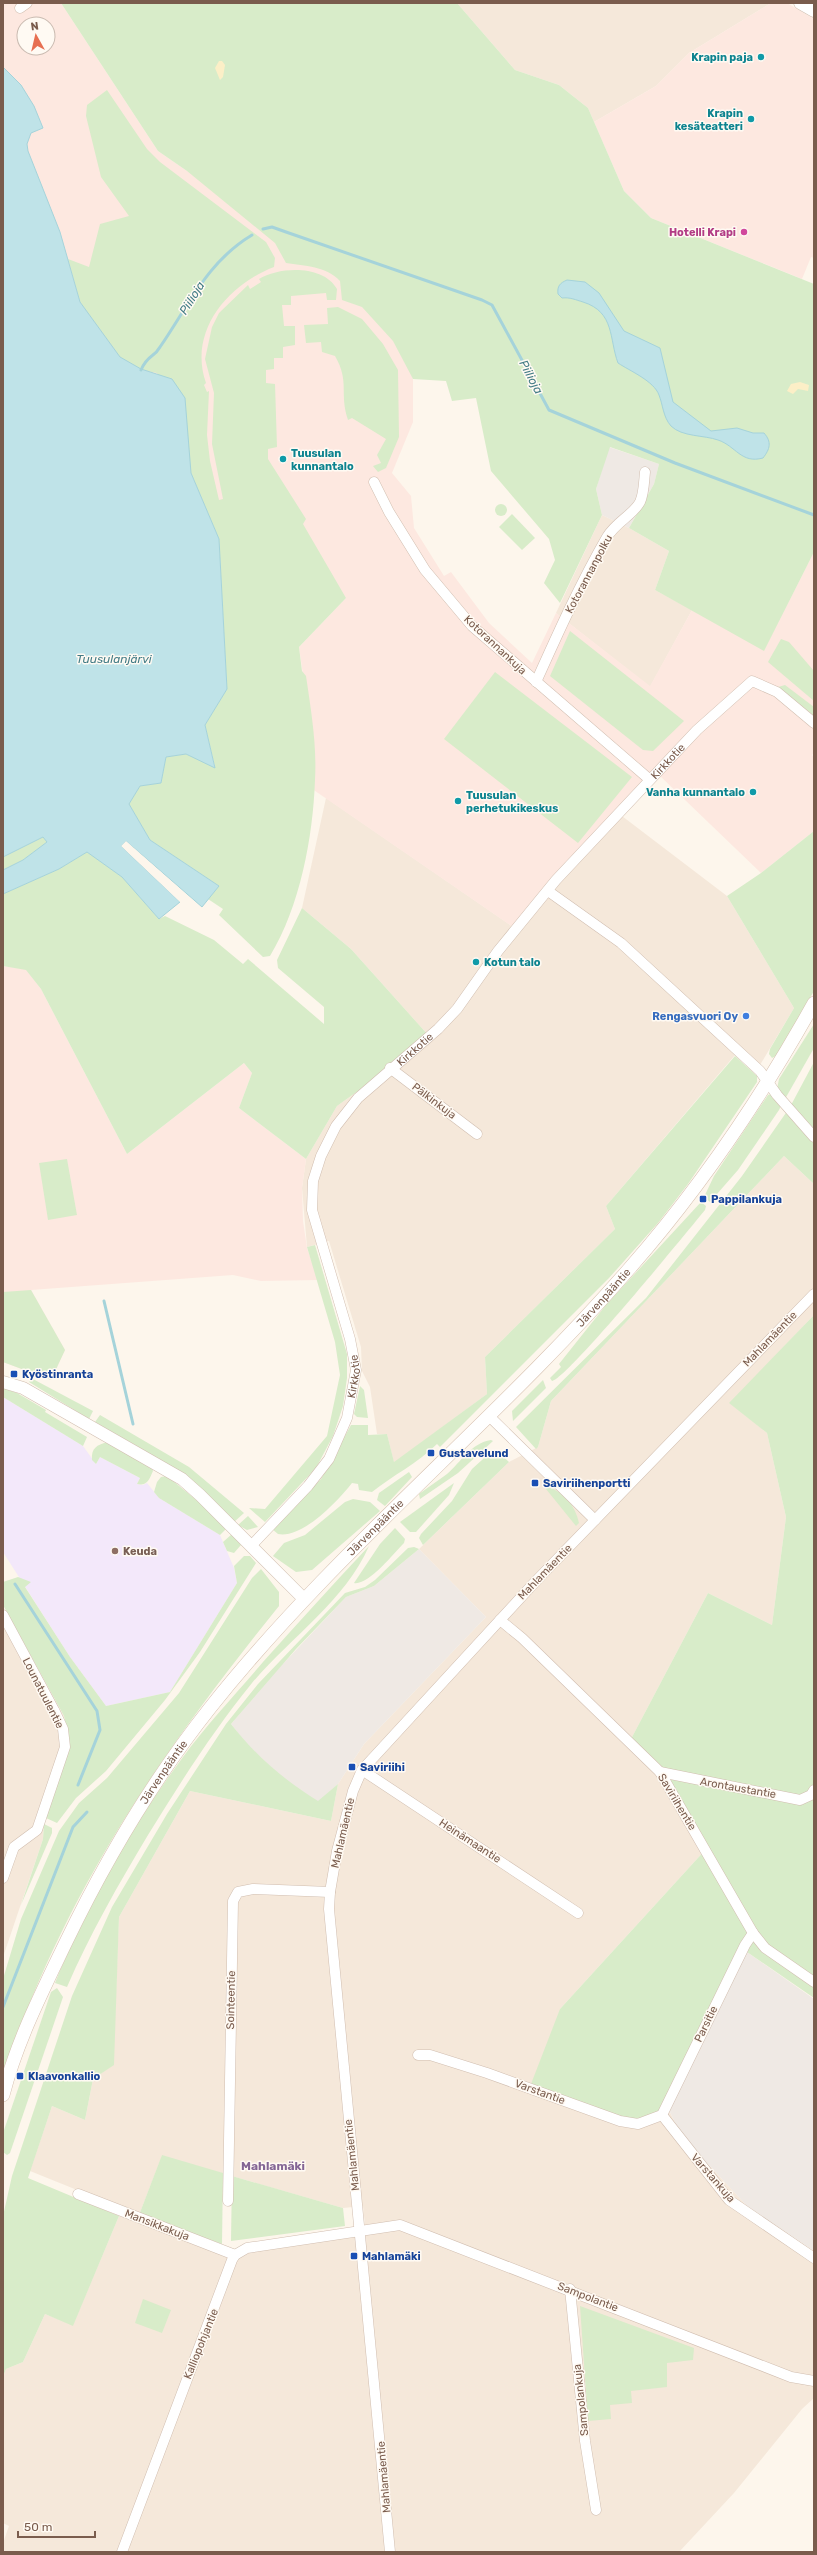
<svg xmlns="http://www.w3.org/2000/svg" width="817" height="2555" viewBox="0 0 817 2555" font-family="Rubik,sans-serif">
<rect width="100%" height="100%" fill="#fdf6ec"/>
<g fill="#f5e8da">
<polygon points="457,3 771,3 689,53 656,86 594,122 588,108 559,85 515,70"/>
<polygon points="602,515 629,528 669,551 655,590 692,610 650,687 556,613"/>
<polygon points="326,798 516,929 618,813 727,896 794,1008 760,1065 741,1048 606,1206 615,1229 485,1357 487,1394 394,1463 387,1434 377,1434 370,1387 362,1371 361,1347 329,1241 307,1247 302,1188 306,1159 337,1106 390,1068 429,1036 351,949 302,908"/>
<polygon points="784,1156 814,1184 814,1315 730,1403 767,1433 786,1517 772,1625 708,1593 631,1739 707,1848 560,2009 669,2110 681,2135 747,2206 814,2251 814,2398 802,2409 734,2493 679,2552 3,2552 3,2543 9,2526 3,2523 3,2377 6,2369 23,2362 45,2314 73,2325 119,2216 220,2254 366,2234 363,2206 343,2208 162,2156 139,2215 30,2171 52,2106 85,2120 93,2079 113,2065 119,1917 190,1791 331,1821 338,1784 364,1744 486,1617 419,1549 509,1462 538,1447 551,1401"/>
<polygon points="7,1614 64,1716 70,1745 44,1824 43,1839 3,1957 3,1616"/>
</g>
<g fill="#fde8e0" fill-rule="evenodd">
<path d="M3 3H61L158 151 187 171 302 225 398 338 413 379V422L392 473 411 496 414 528 444 576 451 572 489 623 532 663 556 613 650 686 692 610 764 650 814 552V753L812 755 814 757V831L761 873 659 775 516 929 305 784 309 717 299 647 346 598 200 496 80 302 60 232 28 151 27 144 31 133 43 128 21 85 3 67ZM24 24H48V48H24Z"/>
<polygon points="771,3 787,3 814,19 814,258 811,257 802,279 651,218 624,191 594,122 656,86 689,53"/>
<polygon points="3,966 26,969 41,989 127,1154 244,1063 252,1073 239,1108 306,1159 302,1188 303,1221 307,1248 318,1280 261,1281 233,1275 31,1290 65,1350 51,1380 3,1362"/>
</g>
<g fill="#efe9e4">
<polygon points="609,447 659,464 654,484 629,528 602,515 596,489"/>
<polygon points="419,1549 486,1617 364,1744 338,1784 318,1802 283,1779 245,1742 231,1724 280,1667 346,1597 374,1586"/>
<polygon points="747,1952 814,1999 814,2251 747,2206 681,2135 669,2110"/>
</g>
<polygon fill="#f3e8fa" points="3,1397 83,1446 96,1464 100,1457 140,1478 137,1484 143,1485 147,1483 159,1498 220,1535 234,1568 237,1583 170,1692 106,1706 70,1657 3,1552"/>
<g fill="#d8ecc9">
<path d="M61 3H457L515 70 559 85 588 108 624 191 651 218 814 284V552L764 651 655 590 669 551 629 528 654 484 659 464 610 447 596 489 602 515 560 603 544 583 555 560 549 539 491 471 476 398 452 401 446 381 413 379 393 341 362 307 342 300 340 281C326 266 305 266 286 263L275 243 187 171 158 151Z"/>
<path d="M107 90 147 149 160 162 266 242 275 258 274 267C227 285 188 332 206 383L204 385 207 392 209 391 207 435 210 461 219 500 223 499 212 444 214 393 205 359 212 327 219 313 248 285 250 289 261 282 259 279C280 266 324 265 337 289L336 300H327L326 293 291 296V305H282L284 326H295V345L283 347V358H274V369L266 370V383L275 384 277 447 268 449V459L306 519 303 524 346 598 299 647 302 671 306 676C311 710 317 745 315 780 313 837 300 907 270 956L263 957 219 915 223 909 208 899 219 886 150 840 129 804 140 786 161 783 166 757 186 754 215 767 205 725 227 689 219 539 191 473 187 445 157 373 141 370 120 357 80 302 68 259 89 267 100 224 129 216 101 177 86 116 87 105Z"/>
<path d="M338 307 362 319 383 344 398 370 399 437 386 468 378 472 373 466 381 463 377 455 386 439 352 418 348 420C339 393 350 382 335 356L322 352 321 342 306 343 304 325 328 324 327 308Z"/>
<circle cx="501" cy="510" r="6"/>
<polygon points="512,514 535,538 522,550 499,527"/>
<polygon points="570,631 684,721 653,751 643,750 550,676"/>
<polygon points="781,639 789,642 814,671 814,701 768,662"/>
<polygon points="495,672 632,777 578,843 444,739"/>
<polygon points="785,685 814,707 814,716 778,687"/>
<polygon points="814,831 814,991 776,1056 772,1058 769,1054 770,1049 794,1008 727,896 761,873"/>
<polygon points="43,837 47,842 23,860 3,870 3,857"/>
<polygon points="87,852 122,877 159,919 165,916 214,940 243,964 248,959 324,1024 324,1007 278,968 277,960 302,908 351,949 429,1036 390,1068 337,1106 306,1159 239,1108 252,1073 244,1063 127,1154 41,989 26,970 3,966 3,894 59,869"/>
<polygon points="814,1024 814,1048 785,1099 777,1089 779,1079"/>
<path d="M735 1056 757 1076V1082L688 1184 658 1223 609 1278 440 1447 437 1444C417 1464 393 1475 372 1492L359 1490 358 1484 352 1483C338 1501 302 1539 278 1534L272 1529 321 1479 351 1425H368V1435L387 1434 394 1462 487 1394 485 1357 615 1229 606 1206Z"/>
<polygon points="814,1062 814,1184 784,1156 551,1401 538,1447 536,1449 516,1427 646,1298 742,1176 790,1107"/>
<polygon points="771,1094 781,1106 779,1110 738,1170 710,1202 704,1197 714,1176 768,1095"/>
<polygon points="67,1159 77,1215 48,1220 39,1163"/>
<path d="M701 1202 706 1206 705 1210C687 1232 567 1379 552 1381L550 1378 561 1367 559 1364 606 1305Z"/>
<polygon points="315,1245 347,1354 347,1378 343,1406 333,1436 316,1468 265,1522 249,1508 265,1509 327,1436 340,1375 335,1342 307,1247"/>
<polygon points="31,1290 65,1350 51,1380 3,1362 3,1292"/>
<polygon points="814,1315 814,1998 747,1952 669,2110 632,2121 531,2084 560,2009 707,1848 631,1739 708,1593 772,1625 786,1517 767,1433 729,1403"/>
<polygon points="31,1378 93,1411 89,1419 29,1382"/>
<polygon points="543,1380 546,1388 513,1421 512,1411"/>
<polygon points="360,1386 364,1390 368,1418 357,1417 354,1414"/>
<polygon points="3,1388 17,1393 46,1410 45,1412 87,1437 83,1446 3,1397"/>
<polygon points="100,1415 189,1467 244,1513 234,1522 180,1471 95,1422"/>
<path d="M491 1440 493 1441 458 1473 420 1499 419 1494C428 1487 438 1481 447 1474 461 1462 471 1443 491 1440Z"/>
<path d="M107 1442 151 1466 153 1471C149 1480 147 1486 137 1484L140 1478 100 1457 96 1464 92 1460C91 1448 97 1445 107 1442Z"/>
<polygon points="492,1451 497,1451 509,1462 423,1545 419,1538 421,1534 452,1501 472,1469"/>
<polygon points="409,1472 412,1477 385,1506 377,1500 379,1493"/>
<polygon points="167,1476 200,1503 226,1529 220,1535 159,1498 154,1492 157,1482 161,1477"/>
<polygon points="454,1483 449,1495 416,1532 410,1532 400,1522"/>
<path d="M546 1486C564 1492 575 1505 579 1523L576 1526 546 1489Z"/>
<polygon points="353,1499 370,1502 380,1511 312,1570 296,1572 273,1556 284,1543 305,1535 345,1502"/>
<polygon points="248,1516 258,1527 247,1530 238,1525"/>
<path d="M395 1528 405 1539 404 1543C394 1553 368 1586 354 1583L380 1544Z"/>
<polygon points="232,1534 241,1545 234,1553 227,1551 223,1542"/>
<path d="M369 1546C345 1601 290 1638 252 1683 213 1731 180 1783 148 1835 118 1885 90 1934 67 1987L55 1983C87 1903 132 1826 183 1757 208 1723 236 1694 263 1662 298 1623 333 1584 369 1546Z"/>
<path d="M414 1547 419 1549 374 1586 346 1597 296 1649 231 1724C256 1756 284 1780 318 1801L338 1784 331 1821 190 1791 119 1917 114 2065 93 2079 85 2120 52 2106 28 2178 119 2216 73 2326 45 2314 23 2362 6 2369 3 2377V2216L12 2176 72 1996 112 1907 167 1814 226 1724 258 1684 345 1593 365 1587 375 1580 408 1548Z"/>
<polygon points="244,1556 250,1556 256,1563 200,1652 165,1700 106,1771 76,1798 57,1823 46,1818 70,1745 64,1716 3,1605 3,1582 18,1577 31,1582 25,1587 70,1657 106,1706 170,1692 237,1583 234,1566"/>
<path d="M261 1569 279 1592V1606C159 1755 64 1893 3 2075V1979L21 1919 59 1831 79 1803 107 1778 179 1693 252 1578Z"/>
<polygon points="44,1824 52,1828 52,1833 21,1905 43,1839"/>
<polygon points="57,1988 63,1997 10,2153 7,2155 3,2152 3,2133 51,1992"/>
<polygon points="162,2155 223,2173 222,2244 139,2215"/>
<polygon points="232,2176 343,2208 345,2226 231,2241"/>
<polygon points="143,2299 171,2310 162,2333 135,2323"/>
<polygon points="580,2306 694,2348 693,2360 667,2363 667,2387 631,2391 632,2403 610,2405 611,2419 588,2421"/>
</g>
<g fill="#fcefc7">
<polygon points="219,61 222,61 225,65 223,77 220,80 215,68"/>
<polygon points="800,382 809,385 808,391 798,389 793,394 787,391 791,384"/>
</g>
<g fill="#bfe3e8" stroke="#a5d3da">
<polygon points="3,67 21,85 34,106 43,128 31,133 27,144 28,151 60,232 80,302 120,357 141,369 172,379 185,398 191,473 219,539 227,689 205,725 215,768 186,754 166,757 161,783 140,786 129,804 150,840 219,886 202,907 126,841 121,846 180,902 159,919 122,877 87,852 59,869 3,894 3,870 23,860 47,842 43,837 3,857"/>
<path d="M567 280 585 282 599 293 624 331 660 348 673 402 711 431 737 428 753 433H764C772 442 770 449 763 458 741 464 736 446 718 440 704 435 682 437 671 426 663 417 663 405 659 395 654 381 630 371 618 363 609 339 615 312 583 302 576 300 570 297 562 298L558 294C557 286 560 283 567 280Z"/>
</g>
<polygon fill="#fdf6ec" points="126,841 194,901 193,902 126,843 124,846 182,903 180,902 121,846"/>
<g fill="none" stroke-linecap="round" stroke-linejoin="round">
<g stroke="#a5d3da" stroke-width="3">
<polyline points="263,229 272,227 286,232 482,300 492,305 549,410 675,463 814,515"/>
<path d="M141 370C148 354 154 358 160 347 189 305 207 262 252 235"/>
<polyline points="104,1301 133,1424"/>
<polyline points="15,1584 97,1711 100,1730 78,1785"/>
<polyline points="3,2007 73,1827 87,1812"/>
</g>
<defs>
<g id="minor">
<polyline points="20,8 27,3"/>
<polyline points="374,482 389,512 425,570 472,626 649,779"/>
<path d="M536 682C558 633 580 584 607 537 616 522 633 515 640 502 644 494 644 481 645 472"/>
<polyline points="548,891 621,943 760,1071 777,1095 814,1137"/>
<polyline points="390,1068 477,1134"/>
<polyline points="490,1417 595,1520"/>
<path id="s1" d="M251 1546 308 1486 329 1459 347 1418 356 1370 350 1339 312 1210 313 1181 321 1156 336 1126 358 1098 438 1029 457 1009 498 951 556 880 697 730 752 681 777 692 814 723"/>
<polyline points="3,1615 54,1710 63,1729 65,1747 37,1830 14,1847 3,1878"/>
<polyline points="500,1620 522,1638 660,1772 753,1933 765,1948 814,1982"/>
<polyline points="362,1770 578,1913"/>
<polyline points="660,1772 800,1800 811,1795 814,1790"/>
<polyline points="418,2055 430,2055 487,2073 620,2121 638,2124 662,2115"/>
<polyline points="662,2115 729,2200 814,2258"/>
<polyline points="662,2115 745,1945 753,1933"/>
<polyline points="78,2194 235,2255"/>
<polyline points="228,2201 233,1901 238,1892 253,1889 330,1892"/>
<polyline points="570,2289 585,2441 596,2510"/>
<polyline points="122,2552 232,2260 235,2255 247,2248 400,2225 791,2377 814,2381"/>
<polyline points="390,2552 329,1909 330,1892 337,1851 353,1791 362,1770 534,1583 814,1294"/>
</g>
<g id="tertiary">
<polyline points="800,3 814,11"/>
<polyline points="3,1382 23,1388 182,1479 200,1495 304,1599"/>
</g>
<g id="secondary">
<path id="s2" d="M3 2095C17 2041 42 1992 66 1942 106 1859 152 1781 210 1708 336 1549 496 1422 629 1269 701 1187 761 1098 814 1003"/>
</g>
</defs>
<use href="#minor" stroke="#d1beb0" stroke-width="11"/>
<use href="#tertiary" stroke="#d1beb0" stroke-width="13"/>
<use href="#secondary" stroke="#d6c0b0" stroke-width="14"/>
<use href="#minor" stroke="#fff" stroke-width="10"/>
<use href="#tertiary" stroke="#fff" stroke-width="12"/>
<use href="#secondary" stroke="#fff" stroke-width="13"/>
</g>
<g fill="#0f9aa8" stroke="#fffaf3" stroke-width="1.5">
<circle cx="761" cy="57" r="4"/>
<circle cx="751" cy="119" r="4"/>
<circle cx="283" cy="459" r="4"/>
<circle cx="753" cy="792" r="4"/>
<circle cx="458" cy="801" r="4"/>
<circle cx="476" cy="962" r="4"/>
</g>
<circle fill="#d1479c" stroke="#fffaf3" stroke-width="1.5" cx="744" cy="232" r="4"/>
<circle fill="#3f7fe0" stroke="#fffaf3" stroke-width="1.5" cx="746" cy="1016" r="4"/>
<g fill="#1a4fb4" stroke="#fffaf3" stroke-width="1.5">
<rect x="699" y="1195" width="8" height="8" rx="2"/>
<rect x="10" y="1370" width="8" height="8" rx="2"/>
<rect x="427" y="1449" width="8" height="8" rx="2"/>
<rect x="531" y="1479" width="8" height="8" rx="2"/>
<rect x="348" y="1763" width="8" height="8" rx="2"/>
<rect x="16" y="2072" width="8" height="8" rx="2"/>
<rect x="350" y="2252" width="8" height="8" rx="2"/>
</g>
<circle fill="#8d6e63" stroke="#fffaf3" stroke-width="1.5" cx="115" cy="1551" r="4"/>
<g text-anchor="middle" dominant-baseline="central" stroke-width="3" stroke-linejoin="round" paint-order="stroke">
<g font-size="11" font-weight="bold" fill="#0d838f" stroke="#fffaf3" text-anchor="end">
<text x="753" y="57">Krapin paja</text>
<text x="743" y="113">Krapin<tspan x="743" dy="13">kesäteatteri</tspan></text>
<text x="291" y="453" text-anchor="start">Tuusulan<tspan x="291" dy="13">kunnantalo</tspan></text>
<text x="745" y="792">Vanha kunnantalo</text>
<text x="466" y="795" text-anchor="start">Tuusulan<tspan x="466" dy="13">perhetukikeskus</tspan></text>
<text x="484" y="962" text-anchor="start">Kotun talo</text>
</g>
<g font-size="11" font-weight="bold" fill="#b23c85" stroke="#fffaf3" text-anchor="end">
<text x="736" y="232">Hotelli Krapi</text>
</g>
<g font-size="11" fill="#7a5c4d" stroke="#fffaf3">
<text transform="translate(589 574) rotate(-62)">Kotorannanpolku</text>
<text transform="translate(495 645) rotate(43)">Kotorannankuja</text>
<text stroke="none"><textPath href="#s1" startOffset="960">Kirkkotie</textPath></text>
<text stroke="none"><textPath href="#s1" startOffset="576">Kirkkotie</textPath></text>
<text transform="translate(434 1101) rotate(37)">Pälkinkuja</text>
<text stroke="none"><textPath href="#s2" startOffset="1010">Järvenpääntie</textPath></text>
<text transform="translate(770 1339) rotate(-46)">Mahlamäentie</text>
<text stroke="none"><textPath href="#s1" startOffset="204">Kirkkotie</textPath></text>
<text stroke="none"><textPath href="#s2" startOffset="686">Järvenpääntie</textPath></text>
<text transform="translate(545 1572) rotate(-46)">Mahlamäentie</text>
<text transform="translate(43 1693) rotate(63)">Lounatuulentie</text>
<text stroke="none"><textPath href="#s2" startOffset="362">Järvenpääntie</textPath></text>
<text transform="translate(738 1788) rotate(10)">Arontaustantie</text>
<text transform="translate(677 1802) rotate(59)">Saviriihentie</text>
<text transform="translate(343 1833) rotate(-77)">Mahlamäentie</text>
<text transform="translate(470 1841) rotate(33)">Heinämaantie</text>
<text transform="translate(231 2000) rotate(-89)">Sointeentie</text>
<text transform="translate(706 2024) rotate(-64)">Parsitie</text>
<text transform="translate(540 2092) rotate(20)">Varstantie</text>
<text transform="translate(352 2155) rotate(-96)">Mahlamäentie</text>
<text transform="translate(713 2178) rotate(49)">Varstankuja</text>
<text transform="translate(157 2225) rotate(21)">Mansikkakuja</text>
<text transform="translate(588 2297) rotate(21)">Sampolantie</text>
<text transform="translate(201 2344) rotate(-68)">Kalliopohjantie</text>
<text transform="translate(581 2400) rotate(-96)">Sampolankuja</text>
<text transform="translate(384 2477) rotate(-95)">Mahlamäentie</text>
</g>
<g font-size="11" font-weight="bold" fill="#366cbe" stroke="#fffaf3" text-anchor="end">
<text x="738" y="1016">Rengasvuori Oy</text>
</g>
<g font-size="11" font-weight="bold" fill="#164399" stroke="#fffaf3" text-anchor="start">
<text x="711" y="1199">Pappilankuja</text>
<text x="22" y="1374">Kyöstinranta</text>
<text x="439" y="1453">Gustavelund</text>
<text x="543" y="1483">Saviriihenportti</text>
<text x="360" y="1767">Saviriihi</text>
<text x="28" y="2076">Klaavonkallio</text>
<text x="362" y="2256">Mahlamäki</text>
</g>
<g font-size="11" font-weight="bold" fill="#785e54" stroke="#fffaf3" text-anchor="start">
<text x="123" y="1551">Keuda</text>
</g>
<g font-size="12" font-style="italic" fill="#437c86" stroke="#fffaf3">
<text transform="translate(192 298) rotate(-58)">Piilioja</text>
<text transform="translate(531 377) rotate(62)">Piilioja</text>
<text x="114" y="659">Tuusulanjärvi</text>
</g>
<g font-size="12" font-weight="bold" fill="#846695" stroke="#fffaf3">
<text x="273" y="2166">Mahlamäki</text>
</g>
</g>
<rect width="817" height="2555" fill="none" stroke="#7a5c4d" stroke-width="8"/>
<g transform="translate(36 36) rotate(352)"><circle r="19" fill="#fffaf3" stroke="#cabbb1"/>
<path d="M0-3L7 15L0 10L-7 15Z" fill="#e76f51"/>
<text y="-6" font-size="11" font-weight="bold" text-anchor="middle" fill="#7a5c4d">N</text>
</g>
<path d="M18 2531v6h77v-6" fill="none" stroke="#7a5c4d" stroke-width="2"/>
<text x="24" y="2531" font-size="12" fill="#7a5c4d" stroke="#fffaf3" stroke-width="3" paint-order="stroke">50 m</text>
</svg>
